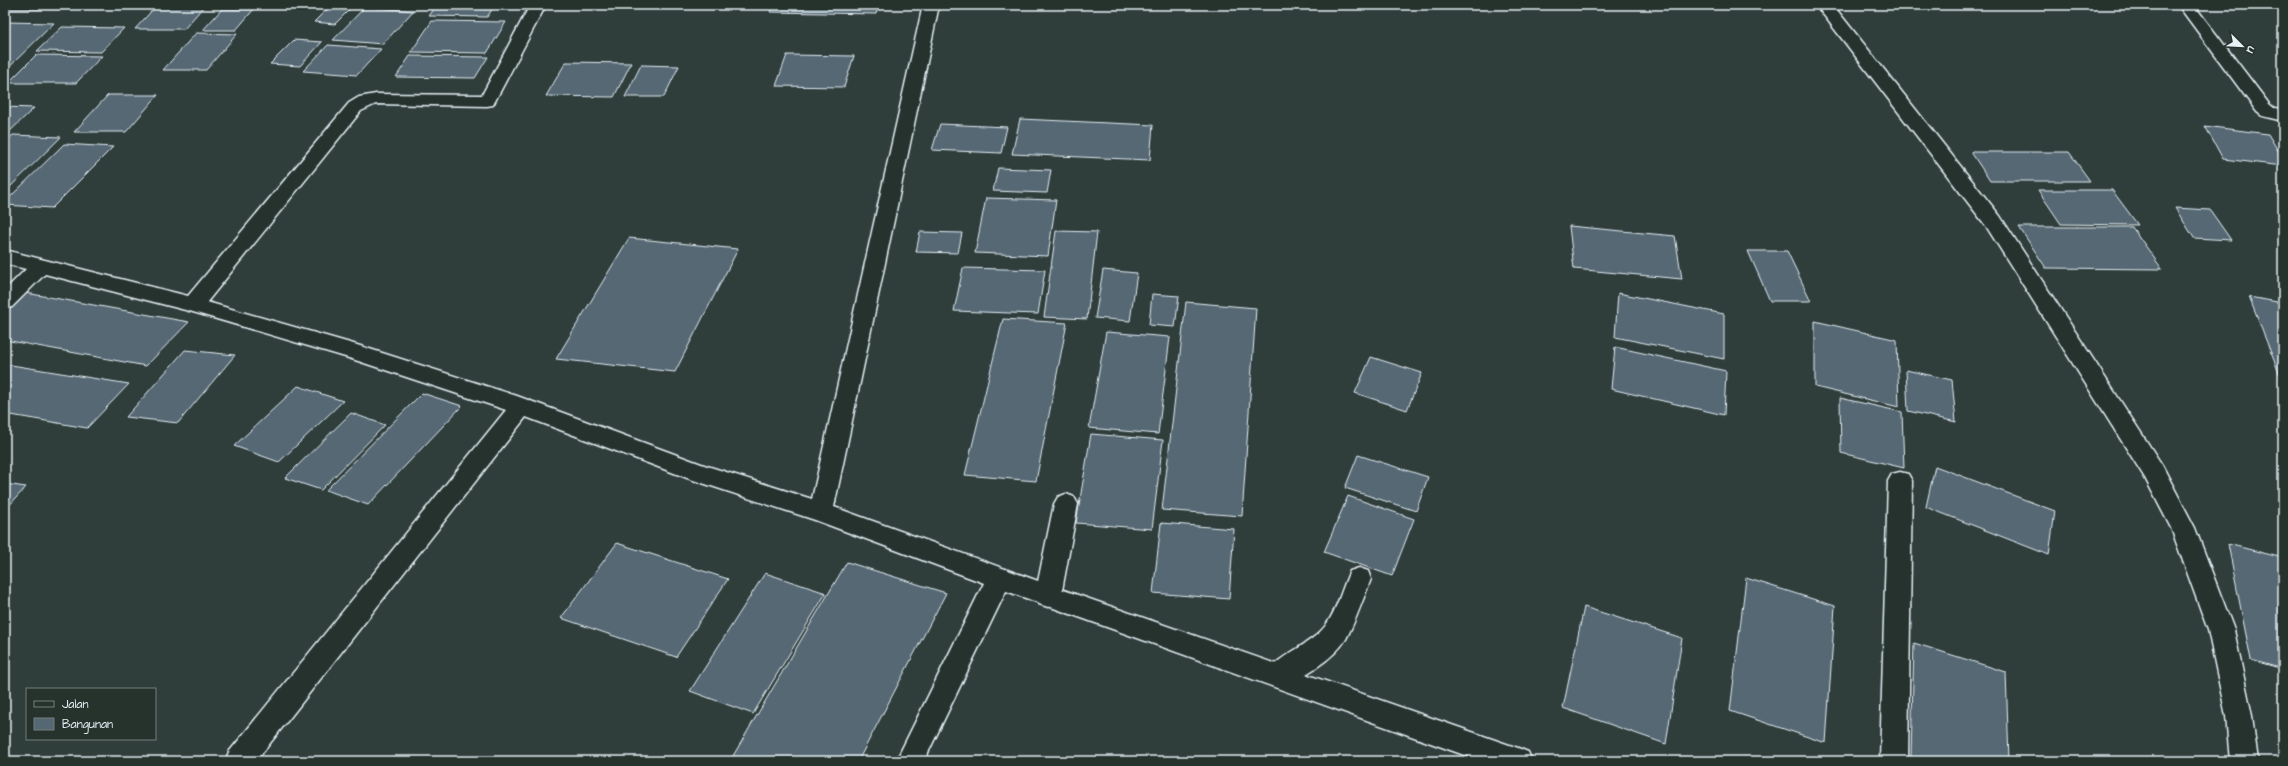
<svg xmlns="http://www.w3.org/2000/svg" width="2288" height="766" viewBox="0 0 2288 766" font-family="'Architects Daughter',sans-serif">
<rect width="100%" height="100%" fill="#2f3d3b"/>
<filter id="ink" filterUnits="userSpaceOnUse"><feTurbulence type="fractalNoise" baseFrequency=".025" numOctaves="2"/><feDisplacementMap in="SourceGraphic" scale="8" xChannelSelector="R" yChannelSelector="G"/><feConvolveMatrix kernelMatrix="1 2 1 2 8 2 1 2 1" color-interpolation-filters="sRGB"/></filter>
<g filter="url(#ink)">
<g fill="#556773" stroke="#e8f1f8">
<polygon points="5,5 63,5 59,9 5,9"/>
<polygon points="157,5 205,5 184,29 135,29"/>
<polygon points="437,5 495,5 487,17 429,16"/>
<polygon points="773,5 879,5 876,14 770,12"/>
<polygon points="329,7 350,9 335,24 314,22"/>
<polygon points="365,7 413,11 383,44 333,40"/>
<polygon points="222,9 254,9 236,30 203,30"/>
<polygon points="432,21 506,22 487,53 411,52"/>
<polygon points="5,22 54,23 5,71"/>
<polygon points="62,27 124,28 101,52 37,51"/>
<polygon points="196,33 237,34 206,70 163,70"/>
<polygon points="294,40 322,42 300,66 270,64"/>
<polygon points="328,45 381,49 357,75 303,71"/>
<polygon points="36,55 102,56 76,83 8,83"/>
<polygon points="787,55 854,56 844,87 776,86"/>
<polygon points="410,56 488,57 475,78 396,77"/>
<polygon points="566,62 631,63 614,97 546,96"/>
<polygon points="641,65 679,66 664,97 625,97"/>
<polygon points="108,95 158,95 126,132 74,132"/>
<polygon points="5,107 34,108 5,136"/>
<polygon points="1020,119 1153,125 1150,160 1012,154"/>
<polygon points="940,124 1007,127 1001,153 932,150"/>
<polygon points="2205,126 2268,134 2283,159 2283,166 2223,159"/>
<polygon points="13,135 61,137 5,192 5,142"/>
<polygon points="64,144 113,147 52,208 5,205 5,202"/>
<polygon points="1971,152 2069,152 2090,181 1990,181"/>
<polygon points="998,168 1051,170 1047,193 993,191"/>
<polygon points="2038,190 2112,190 2138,225 2061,224"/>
<polygon points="986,198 1056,200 1048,256 975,253"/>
<polygon points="2175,208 2210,210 2231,240 2194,238"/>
<polygon points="1569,226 1675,236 1682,279 1574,269"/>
<polygon points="2019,227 2132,227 2162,269 2046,268"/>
<polygon points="1056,231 1097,232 1087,319 1044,317"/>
<polygon points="920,232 962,233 958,253 916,252"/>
<polygon points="629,238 738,249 675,372 556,359"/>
<polygon points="1748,251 1787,251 1811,301 1770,301"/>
<polygon points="963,268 1045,270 1038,314 954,311"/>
<polygon points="1103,270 1137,273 1130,321 1095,318"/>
<polygon points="26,293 189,322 146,366 5,340 5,312"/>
<polygon points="1618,293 1724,314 1724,359 1615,337"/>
<polygon points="1152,294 1179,296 1175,327 1149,325"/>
<polygon points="2249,297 2283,303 2283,379 2281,378"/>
<polygon points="1186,302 1256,308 1242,516 1162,510"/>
<polygon points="1003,319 1067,323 1036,481 965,475"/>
<polygon points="1815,321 1897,340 1899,407 1815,387"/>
<polygon points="1106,332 1170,337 1158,434 1089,428"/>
<polygon points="1615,347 1726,371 1724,415 1611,389"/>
<polygon points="185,350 235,355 178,423 126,417"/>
<polygon points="1371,357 1422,373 1407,410 1355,393"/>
<polygon points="5,364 129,384 87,428 5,414"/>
<polygon points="1906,370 1952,380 1956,422 1908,411"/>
<polygon points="298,386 343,401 279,462 234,446"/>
<polygon points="422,393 462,406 368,505 326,490"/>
<polygon points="1840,398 1902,412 1904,468 1841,453"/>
<polygon points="351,413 385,425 321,490 285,478"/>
<polygon points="1091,434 1163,440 1152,529 1076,523"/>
<polygon points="1358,455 1428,477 1416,511 1345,488"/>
<polygon points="1935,466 2055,511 2049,555 1926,507"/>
<polygon points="5,484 26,487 5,510"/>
<polygon points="1348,496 1414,519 1392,576 1324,552"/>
<polygon points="1161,523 1234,529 1229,599 1153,593"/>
<polygon points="617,543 728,579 676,657 561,618"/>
<polygon points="2228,544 2283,558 2283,669 2251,660"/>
<polygon points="847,562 946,593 858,761 730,761"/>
<polygon points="765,573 826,593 753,714 690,691"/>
<polygon points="1746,578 1835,606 1826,743 1730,711"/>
<polygon points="1584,607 1682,638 1666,744 1563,708"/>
<polygon points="1914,643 2006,672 2009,761 1922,761 1911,757"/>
</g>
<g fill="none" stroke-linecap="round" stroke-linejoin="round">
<defs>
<g id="service">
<polygon points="1066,494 1074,497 1078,504 1061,596 1057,604 1048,607 1039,604 1035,596 1054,504 1058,497"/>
<path d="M1359 568 1368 571 1371 579C1363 599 1356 620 1346 639 1333 660 1302 678 1279 687L1270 683 1266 675C1275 656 1311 646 1326 625 1337 610 1342 588 1350 571Z"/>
</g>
<g id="minor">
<polygon points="530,5 546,5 493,105 487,106 376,104 361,111 207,302 357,345 517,396 704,465 812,499 923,5 939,5 834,507 1052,586 1518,748 1528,752 1532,761 1481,761 1006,591 924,761 896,761 984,583 815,520 690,479 526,417 256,761 225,761 229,752 506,410 352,359 193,312 45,274 12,307 5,309 5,290 26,269 5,264 5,250 188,296 349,103 359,97 376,94 482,95"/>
<polygon points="1816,5 1833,5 2000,216 2162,465 2195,528 2234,630 2252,716 2258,761 2230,761 2226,716 2208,630 2171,528 2145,478 1986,226"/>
<polygon points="2178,5 2194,5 2269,104 2274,108 2283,109 2283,121 2262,116 2257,112"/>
<polygon points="1900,472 1908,474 1912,481 1908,761 1880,761 1888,481 1892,474"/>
</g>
</defs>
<use href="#service" stroke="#e8f1f8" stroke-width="3"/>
<use href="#minor" stroke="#e8f1f8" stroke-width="3"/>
<use href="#service" fill="#26332d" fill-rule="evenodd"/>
<use href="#minor" fill="#26332d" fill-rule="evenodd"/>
</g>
</g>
<rect width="2288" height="766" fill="none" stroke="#26332d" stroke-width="20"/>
<rect x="10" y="10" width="2268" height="746" fill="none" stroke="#e8f1f8" stroke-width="1.5" filter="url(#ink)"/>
<rect x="26" y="688" width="130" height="52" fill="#26332d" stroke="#747f7e"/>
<rect x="34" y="701" width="20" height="6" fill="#26332d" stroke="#747f7e"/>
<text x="62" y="708" font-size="12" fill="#e8f1f8">Jalan</text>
<rect x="34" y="718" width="20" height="12" fill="#556773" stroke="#747f7e"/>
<text x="62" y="728" font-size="12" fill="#e8f1f8">Bangunan</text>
<g transform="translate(2242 46) rotate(114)" stroke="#26332d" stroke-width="3" paint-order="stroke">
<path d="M0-3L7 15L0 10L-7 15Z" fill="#e8f1f8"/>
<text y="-6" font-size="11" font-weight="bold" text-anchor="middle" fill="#e8f1f8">U</text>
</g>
</svg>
